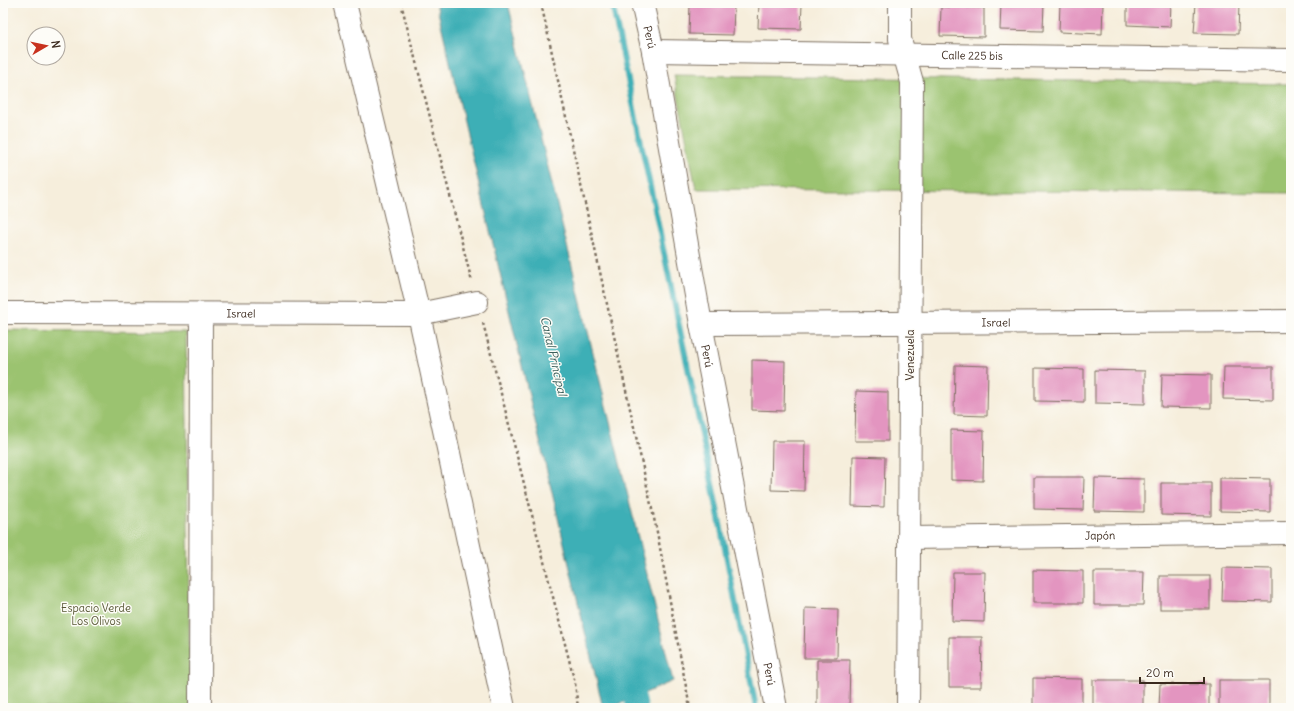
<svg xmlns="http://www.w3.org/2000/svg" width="1294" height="711" viewBox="0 0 1294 711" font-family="Delius,sans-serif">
<rect width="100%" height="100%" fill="#fdfcf7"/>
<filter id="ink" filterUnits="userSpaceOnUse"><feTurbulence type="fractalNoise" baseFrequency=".025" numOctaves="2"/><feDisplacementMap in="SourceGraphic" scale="8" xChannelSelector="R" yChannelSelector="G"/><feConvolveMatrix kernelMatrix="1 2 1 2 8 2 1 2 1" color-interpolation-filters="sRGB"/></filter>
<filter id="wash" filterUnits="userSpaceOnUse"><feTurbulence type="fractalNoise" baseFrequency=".012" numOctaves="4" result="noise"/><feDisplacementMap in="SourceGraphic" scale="16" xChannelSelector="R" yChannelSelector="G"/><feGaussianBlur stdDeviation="0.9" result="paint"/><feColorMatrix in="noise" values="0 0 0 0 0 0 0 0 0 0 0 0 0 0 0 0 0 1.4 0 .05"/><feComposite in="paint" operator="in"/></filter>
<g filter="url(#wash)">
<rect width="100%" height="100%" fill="#f6eedc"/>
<g fill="#9bc36f" stroke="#6b7646">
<polygon points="674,75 1291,84 1291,193 696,189"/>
<polygon points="3,330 186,332 190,708 3,708"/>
</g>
<polygon fill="#3eafb6" stroke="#3c6c6a" points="436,3 508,3 673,681 610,708 603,708"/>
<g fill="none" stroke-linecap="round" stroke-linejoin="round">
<polyline stroke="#3eafb6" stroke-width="6" points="612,3 714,493 756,708"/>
<polyline stroke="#3eafb6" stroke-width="22" points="628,668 637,708"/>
</g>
<g id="blocks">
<g fill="#e395c0">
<polygon points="759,3 802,3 801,29 758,28"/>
<polygon points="1001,3 1044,3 1043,31 1000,30"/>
<polygon points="1060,3 1103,4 1102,34 1059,32"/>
<polygon points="1127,3 1171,3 1170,27 1127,25"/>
<polygon points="1196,3 1239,4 1238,34 1194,33"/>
<polygon points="690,5 734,6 733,35 689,34"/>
<polygon points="941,7 984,8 984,37 940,36"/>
<polygon points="752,360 785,361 784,411 752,410"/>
<polygon points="955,365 988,366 987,416 954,415"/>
<polygon points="1224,367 1273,367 1273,400 1223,399"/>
<polygon points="1035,368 1084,369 1084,402 1035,401"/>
<polygon points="1095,370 1145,371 1145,404 1095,403"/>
<polygon points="1162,374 1211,375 1211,408 1161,407"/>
<polygon points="856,391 888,392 888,441 855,441"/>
<polygon points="951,430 984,431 983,481 951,480"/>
<polygon points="772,441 805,441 804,491 771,490"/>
<polygon points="853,456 885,457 884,507 852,506"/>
<polygon points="1034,477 1084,477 1083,510 1034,509"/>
<polygon points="1095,478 1144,479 1144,512 1094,511"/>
<polygon points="1220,478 1270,479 1270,512 1220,511"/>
<polygon points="1161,483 1211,483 1211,516 1161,515"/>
<polygon points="1223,568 1272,569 1272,602 1222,601"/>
<polygon points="1033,570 1083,571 1083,603 1033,603"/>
<polygon points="953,572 985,572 984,622 952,621"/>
<polygon points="1094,572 1144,572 1143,605 1094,605"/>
<rect x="1160" y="576" width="50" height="33"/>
<polygon points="805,608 838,609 837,658 804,658"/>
<polygon points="949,637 982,637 981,687 949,687"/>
<polygon points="817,660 850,660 849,708 817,708"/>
<polygon points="1033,678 1082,679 1082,708 1033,708"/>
<rect x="1093" y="680" width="50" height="28"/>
<rect x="1219" y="680" width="50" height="28"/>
<polygon points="1160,684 1209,684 1209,708 1159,708"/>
</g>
</g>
</g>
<g filter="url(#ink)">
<use href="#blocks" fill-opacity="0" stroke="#7c6f60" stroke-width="1"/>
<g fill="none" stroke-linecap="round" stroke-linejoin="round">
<defs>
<g id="minor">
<polyline points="345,3 419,314 504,708"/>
<path id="s1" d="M642 3 653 51 701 324 776 708"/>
<polyline points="900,3 900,39 912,82 908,708"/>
<path id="s2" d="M653 51 1291 60"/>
<path id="s3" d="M3 313 419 314 477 302"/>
<path id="s4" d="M701 324 1291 321"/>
<path id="s5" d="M909 538 1291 533"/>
<polyline points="200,708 201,315"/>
</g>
</defs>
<use href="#minor" stroke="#7c6f60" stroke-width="24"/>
<g stroke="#7c6f60" stroke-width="2.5" stroke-dasharray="3 3" stroke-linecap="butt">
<polyline points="401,3 472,282"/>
<polyline points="541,3 657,532 690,708"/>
<polyline points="483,323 575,683 578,708"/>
</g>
<use href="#minor" stroke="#fff" stroke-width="22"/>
</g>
</g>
<g text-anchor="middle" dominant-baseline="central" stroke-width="3" stroke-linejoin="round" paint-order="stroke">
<g font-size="11" fill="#3b2a1e" stroke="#fdfcf7">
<text stroke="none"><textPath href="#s1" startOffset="35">Perú</textPath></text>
<text stroke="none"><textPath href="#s2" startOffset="319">Calle 225 bis</textPath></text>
<text stroke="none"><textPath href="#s3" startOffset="238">Israel</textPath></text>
<text stroke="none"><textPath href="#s4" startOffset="295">Israel</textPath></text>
<text transform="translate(910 355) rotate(-90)">Venezuela</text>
<text stroke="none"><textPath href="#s1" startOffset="359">Perú</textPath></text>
<text stroke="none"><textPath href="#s5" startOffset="191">Japón</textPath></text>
<text stroke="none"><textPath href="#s1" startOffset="683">Perú</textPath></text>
</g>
<g font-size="11" fill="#585836" stroke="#fdfcf7">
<text x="96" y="608">Espacio Verde<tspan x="96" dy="13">Los Olivos</tspan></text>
</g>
<g font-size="12" font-style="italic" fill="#3c5f5b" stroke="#fdfcf7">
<text transform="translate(554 356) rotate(77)">Canal Principal</text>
</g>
</g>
<rect width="1294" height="711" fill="none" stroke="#fdfcf7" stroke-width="16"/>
<g transform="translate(46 46) rotate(81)"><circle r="19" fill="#fdfcf7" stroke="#afa8a0"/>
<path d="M0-3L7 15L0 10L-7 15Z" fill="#c8321e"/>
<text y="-6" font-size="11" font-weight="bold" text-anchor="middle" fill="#3b2a1e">N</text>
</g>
<path d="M1140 677v6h64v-6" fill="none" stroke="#3b2a1e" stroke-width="2"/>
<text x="1146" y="677" font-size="12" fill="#3b2a1e" stroke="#fdfcf7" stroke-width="3" paint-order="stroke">20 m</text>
</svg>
